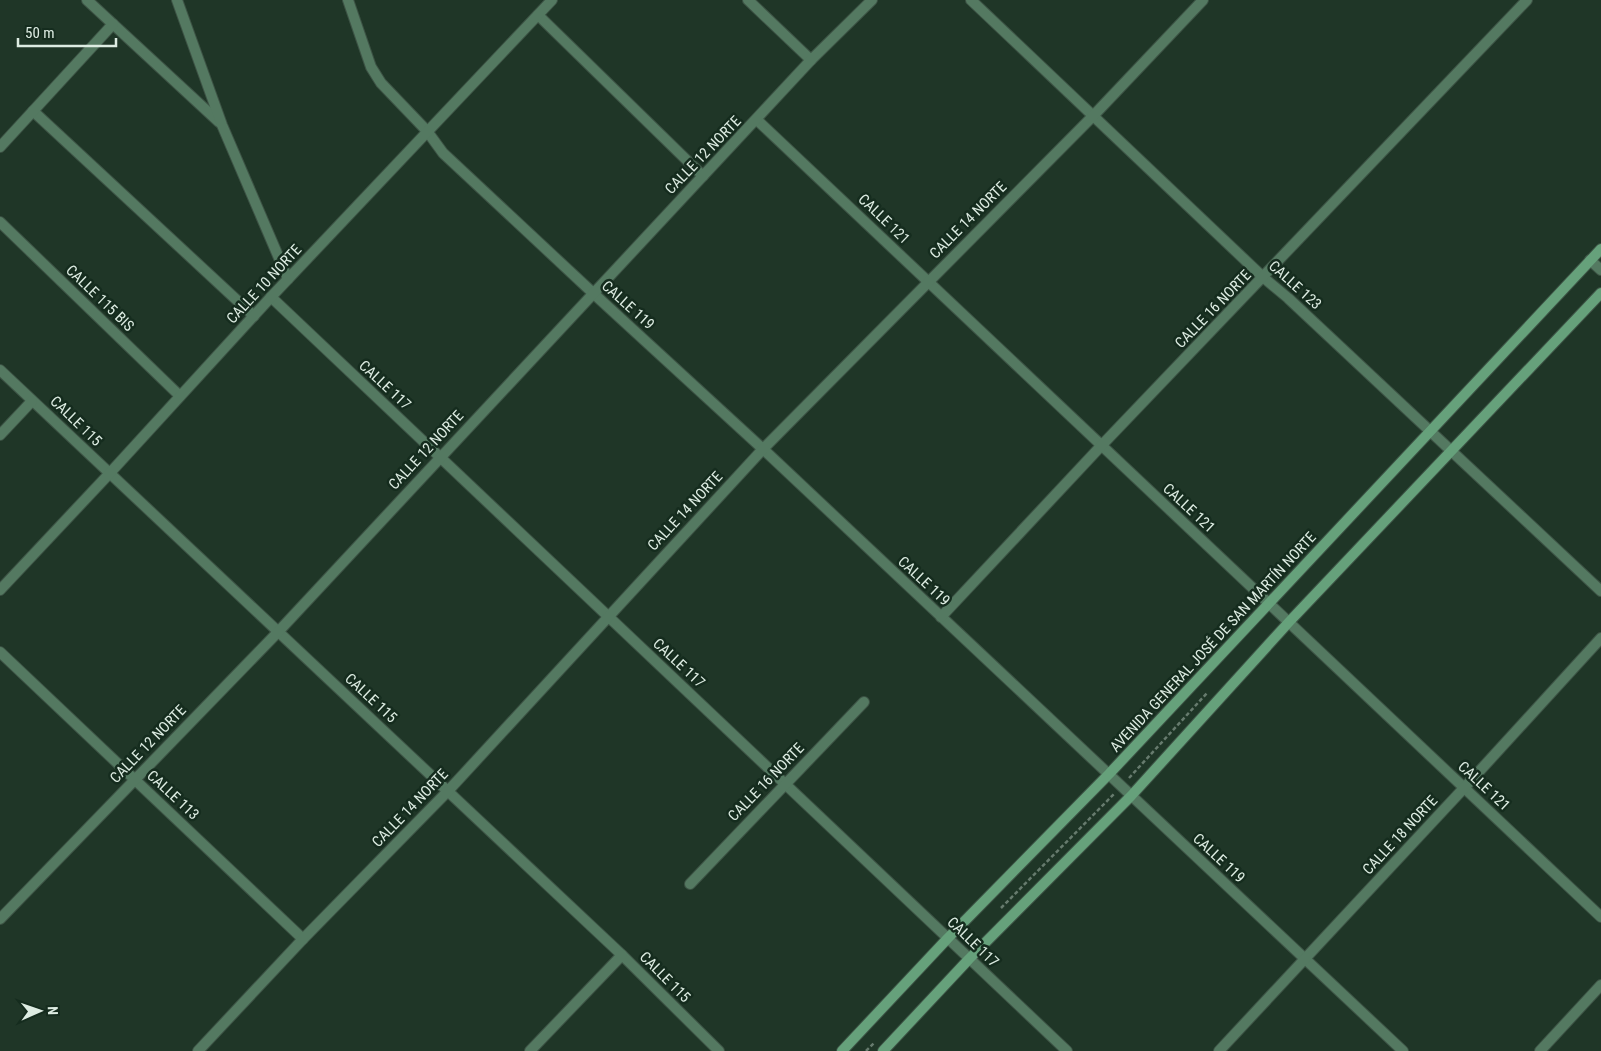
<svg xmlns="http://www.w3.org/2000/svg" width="1601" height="1051" viewBox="0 0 1601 1051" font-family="'Roboto Condensed',sans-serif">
<rect width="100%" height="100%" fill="#1f3627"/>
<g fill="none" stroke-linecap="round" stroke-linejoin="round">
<defs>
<g id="minor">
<polyline points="87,0 219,122"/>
<polyline points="177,0 222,125 288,279"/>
<polyline points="348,0 371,67 381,83 427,131 443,153 593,293 763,449 1403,1051"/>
<polyline points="748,0 811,60"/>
<polyline points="971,0 1264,278 1288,298 1601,591"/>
<polyline points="538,15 703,176"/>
<polyline points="33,111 254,316"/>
<polyline points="757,120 1601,917"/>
<polyline points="0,147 113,24"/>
<polyline points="0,222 180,396"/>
<polyline points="1590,260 1601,270"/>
<polyline points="271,297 1067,1051"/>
<polyline points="0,370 622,955 719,1051"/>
<polyline points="0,435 32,401"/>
<polyline points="941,617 1101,446 1527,0"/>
<polyline points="0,652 303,939"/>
<polyline points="690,884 864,702"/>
<polyline points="0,919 278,632 811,60 872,0"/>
<polyline points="198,1051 303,939 448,791 763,449 1094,115 1203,0"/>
<polyline points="530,1051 622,955"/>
<polyline points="1219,1051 1464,788 1601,638"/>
<polyline points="1540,1051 1601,985"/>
</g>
<polyline id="tertiary" points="0,590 109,474 271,297 552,0"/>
<g id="secondary">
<polyline points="842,1051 948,938 1109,774 1601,249"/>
<polyline points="883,1051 969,959 1131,796 1289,622 1601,293"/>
</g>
</defs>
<use href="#minor" stroke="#3d5345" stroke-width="12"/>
<use href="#tertiary" stroke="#3d5345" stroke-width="12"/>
<use href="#secondary" stroke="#3d5345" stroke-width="12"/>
<g stroke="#677b6e" stroke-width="2.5" stroke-dasharray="4 2.5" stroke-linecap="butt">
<polyline points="1129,778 1208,692"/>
<polyline points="1001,908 1115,793"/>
<polyline points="866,1051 874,1043"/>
</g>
<use href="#minor" stroke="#547961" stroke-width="10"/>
<use href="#tertiary" stroke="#547961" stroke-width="10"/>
<use href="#secondary" stroke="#66a17b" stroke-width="10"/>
</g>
<g text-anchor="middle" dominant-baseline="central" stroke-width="5" stroke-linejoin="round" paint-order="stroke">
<g font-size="15" fill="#ddece2" stroke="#152c1e">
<text transform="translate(703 155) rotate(-46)">CALLE 12 NORTE</text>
<text transform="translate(884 219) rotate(44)">CALLE 121</text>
<text transform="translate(968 220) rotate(-45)">CALLE 14 NORTE</text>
<text transform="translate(264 284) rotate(-47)">CALLE 10 NORTE</text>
<text transform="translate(1295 285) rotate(42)">CALLE 123</text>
<text transform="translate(100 298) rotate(44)">CALLE 115 BIS</text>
<text transform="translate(628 305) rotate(42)">CALLE 119</text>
<text transform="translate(1213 309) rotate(-46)">CALLE 16 NORTE</text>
<text transform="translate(385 385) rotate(43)">CALLE 117</text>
<text transform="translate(76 421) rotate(44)">CALLE 115</text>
<text transform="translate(426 450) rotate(-47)">CALLE 12 NORTE</text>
<text transform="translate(1189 508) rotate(43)">CALLE 121</text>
<text transform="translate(685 511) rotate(-47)">CALLE 14 NORTE</text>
<text transform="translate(924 581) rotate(43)">CALLE 119</text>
<text transform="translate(1213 642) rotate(-47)">AVENIDA GENERAL JOSÉ DE SAN MARTÍN NORTE</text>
<text transform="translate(679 663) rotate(43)">CALLE 117</text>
<text transform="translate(371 698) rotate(43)">CALLE 115</text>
<text transform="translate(148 744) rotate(-46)">CALLE 12 NORTE</text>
<text transform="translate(766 782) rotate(-46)">CALLE 16 NORTE</text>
<text transform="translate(1484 786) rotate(43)">CALLE 121</text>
<text transform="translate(173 795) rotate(43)">CALLE 113</text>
<text transform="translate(410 808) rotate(-46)">CALLE 14 NORTE</text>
<text transform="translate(1400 835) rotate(-47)">CALLE 18 NORTE</text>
<text transform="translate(1219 858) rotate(43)">CALLE 119</text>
<text transform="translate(973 942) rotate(44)">CALLE 117</text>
<text transform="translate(665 977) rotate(45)">CALLE 115</text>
</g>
</g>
<g transform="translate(40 1011) rotate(88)" stroke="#152c1e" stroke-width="4" paint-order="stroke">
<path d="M0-4L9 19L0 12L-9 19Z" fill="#ddece2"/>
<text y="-8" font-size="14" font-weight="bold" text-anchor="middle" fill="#ddece2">N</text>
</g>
<path d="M18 38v8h98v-8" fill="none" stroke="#ddece2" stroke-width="2.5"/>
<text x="25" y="38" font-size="15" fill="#ddece2" stroke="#152c1e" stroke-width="4" paint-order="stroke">50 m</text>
</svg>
